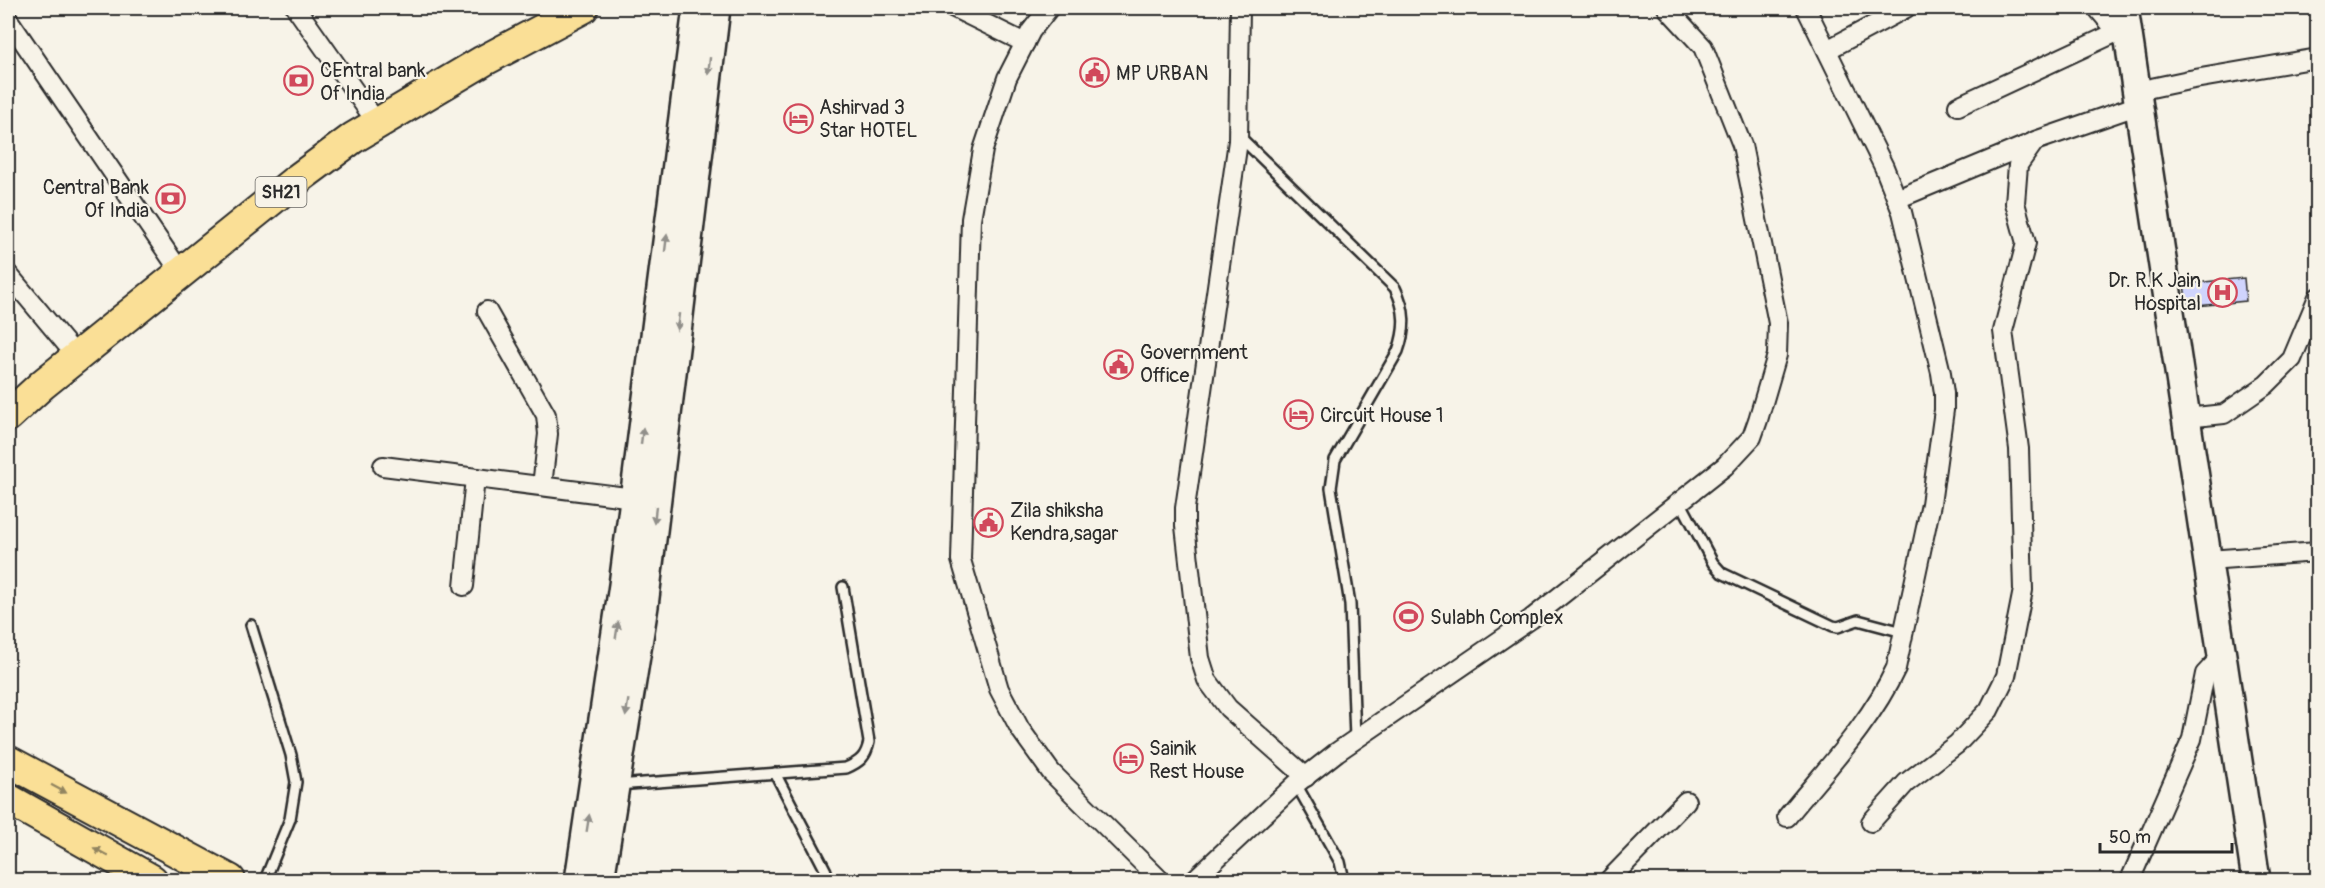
<svg xmlns="http://www.w3.org/2000/svg" width="2325" height="888" viewBox="0 0 2325 888" font-family="Pangolin,sans-serif">
<rect width="100%" height="100%" fill="#f7f3e8"/>
<filter id="ink" filterUnits="userSpaceOnUse"><feTurbulence type="fractalNoise" baseFrequency=".0167" numOctaves="2"/><feDisplacementMap in="SourceGraphic" scale="12" xChannelSelector="R" yChannelSelector="G"/><feConvolveMatrix kernelMatrix="1 2 1 2 8 2 1 2 1" color-interpolation-filters="sRGB"/></filter>
<g filter="url(#ink)">
<polygon fill="#d0d4fd" stroke="#2b2b2b" stroke-width="1.5" points="2244,278 2246,301 2187,307 2184,284"/>
<g fill="none" stroke-linecap="round" stroke-linejoin="round">
<defs>
<g id="lane">
<path d="M1238 135 1395 288C1406 310 1406 328 1398 351L1335 460 1331 488 1350 604 1355 738"/>
<polyline points="1680,501 1713,563 1722,573 1833,626 1838,627 1858,620 1903,632"/>
<polyline points="251,625 291,755 296,782 290,819 265,880"/>
<polyline points="775,773 826,871"/>
<polyline points="1296,784 1340,862 1344,880"/>
<path d="M617 785 846 768C860 762 866 757 869 742L843 587"/>
</g>
<g id="street">
<polyline points="296,8 370,113"/>
<polyline points="954,8 1025,43"/>
<polyline points="1049,8 1031,31 1007,78 983,150 971,219 961,560 999,689 1020,729 1051,772 1160,880"/>
<polyline points="1240,8 1238,141 1185,508 1185,526 1200,658 1207,680 1228,708 1306,777"/>
<polyline points="2097,8 2125,41"/>
<polyline points="8,19 173,261"/>
<polyline points="1827,50 1906,8"/>
<polyline points="2137,91 2189,80 2318,58"/>
<polyline points="1958,106 2117,32"/>
<polyline points="1897,199 2034,142"/>
<polyline points="8,274 68,346"/>
<polyline points="487,311 546,415 548,434 542,486"/>
<polyline points="2186,418 2224,414 2266,385 2292,359 2318,297"/>
<polyline points="383,466 634,498"/>
<polyline points="2208,560 2318,552"/>
<polyline points="464,586 475,478"/>
<path d="M1787 817C1825 770 1870 724 1896 668L1931 504 1944 410V393L1941 373 1902 212 1884 167 1806 8"/>
<polyline points="1871,822 1906,783 1957,744 1989,710 2006,676 2023,590 2019,449 2003,331 2026,243 2015,203 2018,165 2035,141 2139,105"/>
<polyline points="1194,880 1296,784 1337,752 1531,619 1725,466 1752,437 1758,420 1777,355 1778,323 1742,145 1703,47 1667,8"/>
<polyline points="1609,880 1686,801"/>
<polyline points="2130,880 2192,739 2205,674 2222,656"/>
</g>
<g id="secondary">
<polyline points="2124,8 2256,880"/>
<polyline points="579,880 623,585 697,8"/>
<polyline points="600,880 644,606 716,8"/>
</g>
<g id="primary">
<polyline points="8,416 43,384 295,181 353,138 483,61 583,8"/>
<polyline points="8,761 230,880"/>
<polyline points="8,799 152,880"/>
</g>
</defs>
<use href="#lane" stroke="#2b2b2b" stroke-width="14"/>
<use href="#street" stroke="#2b2b2b" stroke-width="22"/>
<use href="#secondary" stroke="#2b2b2b" stroke-width="32"/>
<use href="#primary" stroke="#2b2b2b" stroke-width="34"/>
<use href="#lane" stroke="#f7f3e8" stroke-width="9"/>
<use href="#street" stroke="#f7f3e8" stroke-width="18"/>
<use href="#secondary" stroke="#f7f3e8" stroke-width="27"/>
<use href="#primary" stroke="#fadf96" stroke-width="30"/>
</g>
<defs><path id="oneway-solid" d="M-6-.8H1V-3.2L6.5 0L1 3.2V.8H-6Z" transform="scale(1.5)"/></defs>
<g fill="#918f8a">
<use href="#oneway-solid" transform="translate(709 66) rotate(97)"/>
<use href="#oneway-solid" transform="translate(666 243) rotate(-83)"/>
<use href="#oneway-solid" transform="translate(678 322) rotate(97)"/>
<use href="#oneway-solid" transform="translate(642 436) rotate(-83)"/>
<use href="#oneway-solid" transform="translate(655 515) rotate(97)"/>
<use href="#oneway-solid" transform="translate(617 630) rotate(-81)"/>
<use href="#oneway-solid" transform="translate(627 708) rotate(99)"/>
<use href="#oneway-solid" transform="translate(588 823) rotate(-81)"/>
</g>
<g fill="#928560">
<use href="#oneway-solid" transform="translate(59 789) rotate(28)"/>
<use href="#oneway-solid" transform="translate(101 852) rotate(-151)"/>
</g>
</g>
<defs>
<symbol id="civic-ring" viewBox="-11 -11 22 22"><circle r="9.5" fill="#f7f3e8" stroke="#d1495b" stroke-width="1.5"/><path d="M-.6-6.5H3V-4.5H.6V-3L4-1V1h2V6H-6V1h2V-1L-.6-3ZM-1.2 2.5V6h2.4V2.5Z" fill="#d1495b"/></symbol>
<symbol id="bank-ring" viewBox="-11 -11 22 22"><circle r="9.5" fill="#f7f3e8" stroke="#d1495b" stroke-width="1.5"/><path d="M-6-4H6V4H-6ZM0-2.3a2.3 2.3 0 1 0 0 4.6a2.3 2.3 0 1 0 0-4.6Z" fill="#d1495b"/></symbol>
<symbol id="hotel-ring" viewBox="-11 -11 22 22"><circle r="9.5" fill="#f7f3e8" stroke="#d1495b" stroke-width="1.5"/><path d="M-6-4.5h1.5V1H6V5H4.5V3h-9V5H-6ZM-4 0a1.8 1.8 0 1 1 3.6 0ZM.5 0V-2.5h3Q6-2.5 6 0Z" fill="#d1495b"/></symbol>
<symbol id="hospital-ring" viewBox="-11 -11 22 22"><circle r="9.5" fill="#f7f3e8" stroke="#d1495b" stroke-width="1.5"/><path d="M-5-5h3v3.5h4V-5h3V5h-3V1.5h-4V5h-3Z" fill="#d1495b"/></symbol>
<symbol id="stadium-ring" viewBox="-11 -11 22 22"><circle r="9.5" fill="#f7f3e8" stroke="#d1495b" stroke-width="1.5"/><path d="M0-5a6.5 5 0 1 0 0 10a6.5 5 0 1 0 0-10ZM-3.5-1.8h7v3.6h-7Z" fill="#d1495b"/></symbol>
</defs>
<g fill-rule="evenodd">
<use href="#civic-ring" x="1078" y="56" width="33" height="33"/>
<use href="#bank-ring" x="282" y="64" width="33" height="33"/>
<use href="#hotel-ring" x="782" y="102" width="33" height="33"/>
<use href="#bank-ring" x="154" y="182" width="33" height="33"/>
<use href="#hospital-ring" x="2206" y="276" width="33" height="33"/>
<use href="#civic-ring" x="1102" y="348" width="33" height="33"/>
<use href="#hotel-ring" x="1282" y="398" width="33" height="33"/>
<use href="#civic-ring" x="972" y="506" width="33" height="33"/>
<use href="#stadium-ring" x="1392" y="600" width="33" height="33"/>
<use href="#hotel-ring" x="1112" y="742" width="33" height="33"/>
</g>
<g text-anchor="middle" dominant-baseline="central" stroke-width="4.5" stroke-linejoin="round" paint-order="stroke">
<rect fill="#f7f3e8" stroke="#686764" stroke-width="1.5" x="255.5" y="177" width="51" height="30" rx="4.5"/>
<g font-size="18" font-weight="bold" fill="#2b2b2b">
<text x="281" y="192">SH21</text>
</g>
<g font-size="20" fill="#2b2b2b" stroke="#f7f3e8" text-anchor="start">
<text x="320" y="70">CEntral bank<tspan x="320" dy="23">Of India</tspan></text>
<text x="1116" y="73">MP URBAN</text>
<text x="819" y="107">Ashirvad 3<tspan x="819" dy="23">Star HOTEL</tspan></text>
<text x="149" y="187" text-anchor="end">Central Bank<tspan x="149" dy="23">Of India</tspan></text>
<text x="2201" y="280" text-anchor="end">Dr. R.K Jain<tspan x="2201" dy="23">Hospital</tspan></text>
<text x="1140" y="352">Government<tspan x="1140" dy="23">Office</tspan></text>
<text x="1320" y="415">Circuit House 1</text>
<text x="1010" y="510">Zila shiksha<tspan x="1010" dy="23">Kendra,sagar</tspan></text>
<text x="1430" y="617">Sulabh Complex</text>
<text x="1149" y="748">Sainik<tspan x="1149" dy="23">Rest House</tspan></text>
</g>
</g>
<rect width="2325" height="888" fill="none" stroke="#f7f3e8" stroke-width="30"/>
<rect x="15" y="15" width="2295" height="858" fill="none" stroke="#2b2b2b" stroke-width="2" filter="url(#ink)"/>
<path d="M2100 843v9h132v-9" fill="none" stroke="#2b2b2b" stroke-width="3"/>
<text x="2109" y="843" font-size="18" fill="#2b2b2b" stroke="#f7f3e8" stroke-width="4.5" paint-order="stroke">50 m</text>
</svg>
